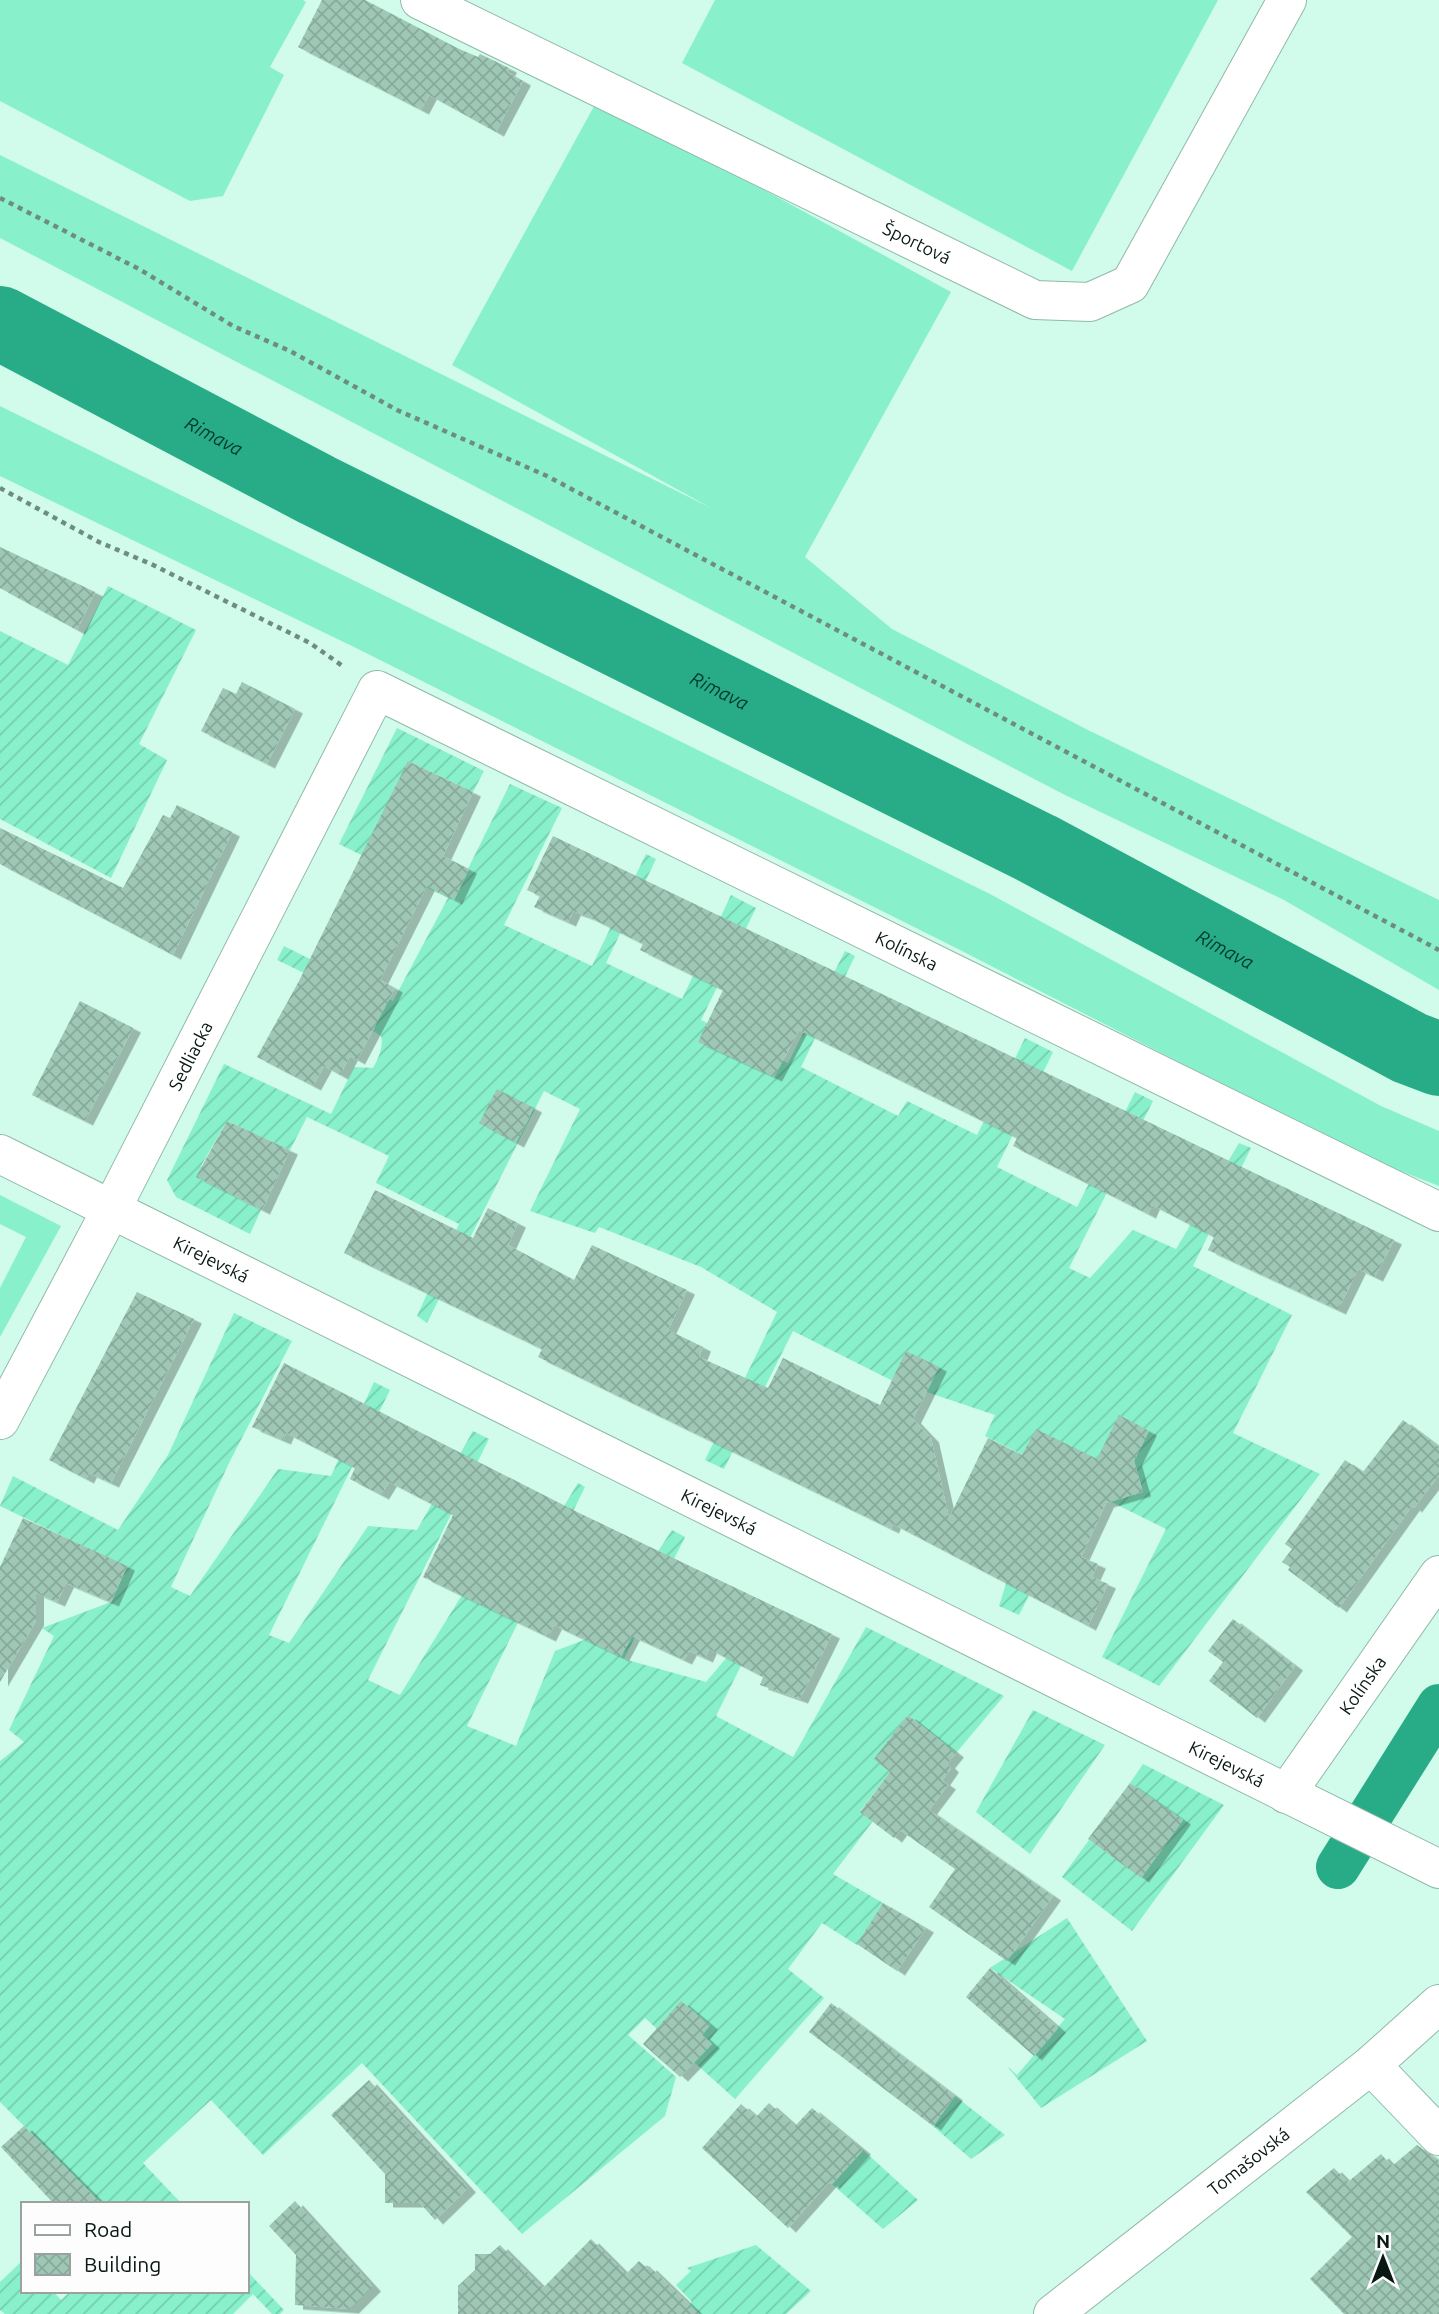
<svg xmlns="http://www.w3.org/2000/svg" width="1439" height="2314" viewBox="0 0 1439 2314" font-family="Ubuntu,sans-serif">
<defs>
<pattern id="garden-furrows" width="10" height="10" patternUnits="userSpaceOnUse" patternTransform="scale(1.75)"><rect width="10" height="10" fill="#88f1cc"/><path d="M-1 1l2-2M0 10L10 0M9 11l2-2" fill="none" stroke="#74ceae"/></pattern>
<pattern id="building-cross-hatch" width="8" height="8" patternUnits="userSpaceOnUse" patternTransform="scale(1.75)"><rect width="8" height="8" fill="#9ec7b6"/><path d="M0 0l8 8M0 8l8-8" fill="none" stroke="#87aa9c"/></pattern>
<filter id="shadow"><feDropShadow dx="8" dy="4.5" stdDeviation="0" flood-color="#0004"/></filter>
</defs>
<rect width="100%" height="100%" fill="#d1fbea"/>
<g fill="#88f1cc">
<polygon points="0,0 303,0 306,2 270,67 284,75 223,196 190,201 0,101"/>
<polygon points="715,0 1218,0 1072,271 682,63"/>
<polygon points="598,99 951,292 805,557 892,629 1088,730 1439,900 1439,990 1284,900 1063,794 0,238 0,155 711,508 452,365"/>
<polygon points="0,406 990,894 1381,1106 1439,1131 1439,1186 1364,1157 962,951 354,647 0,476"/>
<polygon points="0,1195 61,1226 0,1337 0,1288 26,1237 0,1224"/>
</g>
<g fill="url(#garden-furrows)">
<polygon points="108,586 196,630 139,744 167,760 111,878 0,819 0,631 68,665"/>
<path d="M397 728 484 771 473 792 408 761 442 874 434 890 453 899 510 784 562 808 504 925 592 966 646 854 656 859 606 963 682 999 731 895 756 908 701 1020 788 1063 845 951 855 956 801 1067 898 1116 907 1101 977 1135 1025 1038 1053 1052 997 1167 1077 1207 1135 1092 1153 1101 1069 1268 1090 1278 1133 1230 1176 1249 1239 1143 1251 1148 1193 1266 1292 1315 1233 1433 1320 1474 1159 1686 1102 1657 1166 1529 1083 1488 1019 1615 999 1606 1041 1474 1058 1440 1036 1430 1023 1455 985 1436 995 1415 891 1380 793 1331 724 1469 705 1460 777 1312 701 1267 599 1227 595 1233 530 1211 580 1109 544 1091 427 1323 417 1316 459 1224 376 1183 389 1156 307 1117 290 1150 227 1121 201 1166 200 1178 261 1210 250 1234 176 1197 167 1180 224 1064 331 1114 354 1067 373 1068C378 1059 384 1047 381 1036L373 1031 377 1021 325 983 277 960 284 946 393 1001 448 898 339 844Z"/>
<polygon points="234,1313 292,1341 230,1461 171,1587 190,1596 278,1469 331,1476 374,1382 390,1390 269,1635 289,1643 368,1526 417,1530 473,1431 489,1439 368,1680 400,1695 462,1595 524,1572 578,1483 585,1487 467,1726 516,1746 555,1651 605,1632 672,1530 685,1537 624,1659 706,1682 771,1605 716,1716 793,1757 866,1627 1004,1696 956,1753 908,1715 875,1759 890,1772 860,1811 873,1821 833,1874 883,1903 857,1945 822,1923 788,1969 824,1998 735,2099 645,2018 628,2035 676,2077 665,2116 522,2234 362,2063 263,2155 211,2100 143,2163 182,2204 82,2204 92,2194 0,2102 0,1761 24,1742 9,1730 54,1636 42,1628 111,1602 127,1567 0,1506 13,1476 118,1530 168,1455"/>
<polygon points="1033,1710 1105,1745 1030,1854 976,1812"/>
<polygon points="1143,1764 1224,1805 1132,1931 1062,1877 1089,1840 1141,1877 1179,1819 1130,1783"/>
<polygon points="1067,1918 1147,2041 1041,2108 1007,2066 1017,2075 1065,2019 990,1968"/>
<polygon points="955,2096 1005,2135 971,2159 933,2126"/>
<polygon points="863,2150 918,2200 883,2229 832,2184"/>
<polygon points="756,2245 811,2291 786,2314 681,2314 692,2302 676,2285 691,2271 687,2268"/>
<polygon points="23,2260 23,2291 53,2291 61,2300 71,2291 247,2291 247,2271 284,2310 280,2314 272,2314 253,2294 233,2314 5,2314 0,2310 0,2282"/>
</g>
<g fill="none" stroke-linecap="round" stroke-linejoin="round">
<polyline stroke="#28ac87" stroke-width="44" points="1338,1867 1439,1706"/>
<path stroke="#28ac87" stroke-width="74" id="s1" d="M0 323 317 490 1038 849 1410 1048 1439 1059"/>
</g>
<g fill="url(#building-cross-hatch)" filter="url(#shadow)">
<polygon points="322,0 365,0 457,48 478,57 480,54 509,68 507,72 523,81 496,132 429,95 421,110 298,47"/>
<polygon points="0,547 95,592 77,630 0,588"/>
<polygon points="242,682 295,709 267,764 201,731 223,688 236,694"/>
<polygon points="408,761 473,792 443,856 469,869 454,900 427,886 380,980 395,988 357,1060 350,1056 340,1075 324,1066 313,1086 257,1057 299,981"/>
<polygon points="177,805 232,832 173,955 0,864 0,828 123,888 163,815 170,818"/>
<polygon points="553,836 1394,1240 1375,1277 1358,1269 1338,1310 1208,1250 1214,1237 1152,1205 1148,1214 1013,1146 1017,1138 799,1030 774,1077 698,1042 723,990 640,950 643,944 587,916 573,911 568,922 534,907 540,896 527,890"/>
<polygon points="80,1001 133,1028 85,1121 32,1095"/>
<polygon points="497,1089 534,1108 516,1143 479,1123"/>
<polygon points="227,1121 290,1150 262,1210 196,1177"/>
<polygon points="375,1190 473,1238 488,1208 518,1223 508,1245 574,1280 592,1245 687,1290 668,1330 703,1347 699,1357 768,1388 783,1358 880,1405 906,1351 939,1367 913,1419 931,1438 949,1518 988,1438 1022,1455 1036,1429 1097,1459 1119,1415 1149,1431 1134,1461 1143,1492 1106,1503 1081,1557 1098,1564 1092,1577 1108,1584 1088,1626 893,1524 891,1529 538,1357 542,1349 344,1253"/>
<polygon points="137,1292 194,1319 111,1483 89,1473 86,1479 49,1460"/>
<polygon points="284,1363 577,1512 832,1634 800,1699 760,1685 763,1677 709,1649 705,1658 689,1651 684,1660 632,1636 621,1657 554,1625 548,1637 423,1577 453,1515 389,1482 381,1495 350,1479 355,1468 286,1433 283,1440 252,1427"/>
<polygon points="1403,1420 1439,1447 1439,1475 1414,1508 1412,1506 1339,1608 1288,1570 1290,1567 1282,1562 1292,1549 1285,1544 1345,1460 1363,1472"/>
<polygon points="23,1518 127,1566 111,1602 66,1583 57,1602 36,1593 36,1621 0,1682 0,1567"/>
<polygon points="1233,1619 1295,1666 1257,1718 1209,1681 1223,1662 1208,1651"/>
<polygon points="908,1715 956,1753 947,1764 951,1768 942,1781 948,1785 929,1810 1053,1896 1007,1961 929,1907 955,1869 900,1830 894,1838 860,1812 890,1772 874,1759"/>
<polygon points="1130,1783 1183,1820 1141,1878 1088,1839"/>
<polygon points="883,1903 926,1928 897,1971 857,1944"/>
<polygon points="990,1968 1058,2028 1034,2056 966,1997"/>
<polygon points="681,2001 710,2025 702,2035 712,2044 680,2077 643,2044"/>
<polygon points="831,2003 955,2096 933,2126 809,2032"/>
<polygon points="369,2080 468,2188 435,2220 420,2203 385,2203 385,2174 331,2115"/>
<polygon points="769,2103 795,2126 812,2108 863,2150 832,2184 829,2182 788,2228 702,2148 741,2104 756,2117"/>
<polygon points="24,2126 102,2204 54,2204 1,2147"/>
<polygon points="1417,2145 1439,2161 1439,2314 1344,2314 1310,2279 1352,2237 1306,2192 1334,2168 1348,2182 1381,2154 1392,2166"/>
<polygon points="295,2201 373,2287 351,2309 295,2305 296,2255 269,2226"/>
<polygon points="591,2239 626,2274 639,2261 647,2268 649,2266 699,2314 458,2314 458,2286 475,2270 475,2254 490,2254 500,2245 543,2288"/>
</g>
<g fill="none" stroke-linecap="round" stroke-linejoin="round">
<defs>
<g id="minor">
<path id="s2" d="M420 0 1035 300 1090 302 1130 284 1287 0"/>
<path id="s3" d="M0 1154 1439 1869"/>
<path id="s4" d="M0 1420 111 1210 377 690 1439 1212"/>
<path id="s5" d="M1286 1794 1439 1575"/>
<polyline points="1371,2065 1439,2136"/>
<path id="s6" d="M1053 2314 1371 2065 1439 2004"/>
</g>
</defs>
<use href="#minor" stroke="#90b9a9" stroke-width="40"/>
<g stroke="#6f8c81" stroke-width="4.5" stroke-dasharray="5 5" stroke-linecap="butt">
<polyline points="0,198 139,269 233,326 290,351 397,410 547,476 1439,950"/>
<polyline points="0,488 99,542 151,564 310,643 344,667"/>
</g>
<use href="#minor" stroke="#fff" stroke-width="38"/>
</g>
<g text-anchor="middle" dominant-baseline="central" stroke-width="5" stroke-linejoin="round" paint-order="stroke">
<g font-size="18" fill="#081813" stroke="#fdfdfd">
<text stroke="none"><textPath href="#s2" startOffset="553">Športová</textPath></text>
<text stroke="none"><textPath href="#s4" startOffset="1412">Kolínska</textPath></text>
<text stroke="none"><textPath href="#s4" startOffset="411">Sedliacka</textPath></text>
<text stroke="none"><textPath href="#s3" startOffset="236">Kirejevská</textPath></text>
<text stroke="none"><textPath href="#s3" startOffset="803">Kirejevská</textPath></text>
<text stroke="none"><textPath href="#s5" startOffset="133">Kolínska</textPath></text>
<text stroke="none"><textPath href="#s3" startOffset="1370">Kirejevská</textPath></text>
<text stroke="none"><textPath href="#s6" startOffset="248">Tomašovská</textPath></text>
</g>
<g font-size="19" font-style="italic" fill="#013a2a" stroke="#fdfdfd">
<text stroke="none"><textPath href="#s1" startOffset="242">Rimava</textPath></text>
<text stroke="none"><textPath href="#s1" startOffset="808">Rimava</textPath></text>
<text stroke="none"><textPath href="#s1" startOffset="1376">Rimava</textPath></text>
</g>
</g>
<rect x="21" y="2202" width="228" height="91" fill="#fdfdfd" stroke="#9ba19f" stroke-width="2"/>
<rect x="35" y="2225" width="35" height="10" fill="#ffffff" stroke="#9ba19f" stroke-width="2"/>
<text x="84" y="2237" font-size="21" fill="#081813">Road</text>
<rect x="35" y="2254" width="35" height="21" fill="url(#building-cross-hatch)" stroke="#9ba19f" stroke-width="2"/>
<text x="84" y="2272" font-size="21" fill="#081813">Building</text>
<g transform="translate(1383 2258)" stroke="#fdfdfd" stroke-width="5" paint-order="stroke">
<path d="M0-5L12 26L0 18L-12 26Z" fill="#081813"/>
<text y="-10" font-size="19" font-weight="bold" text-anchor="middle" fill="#081813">N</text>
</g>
</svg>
